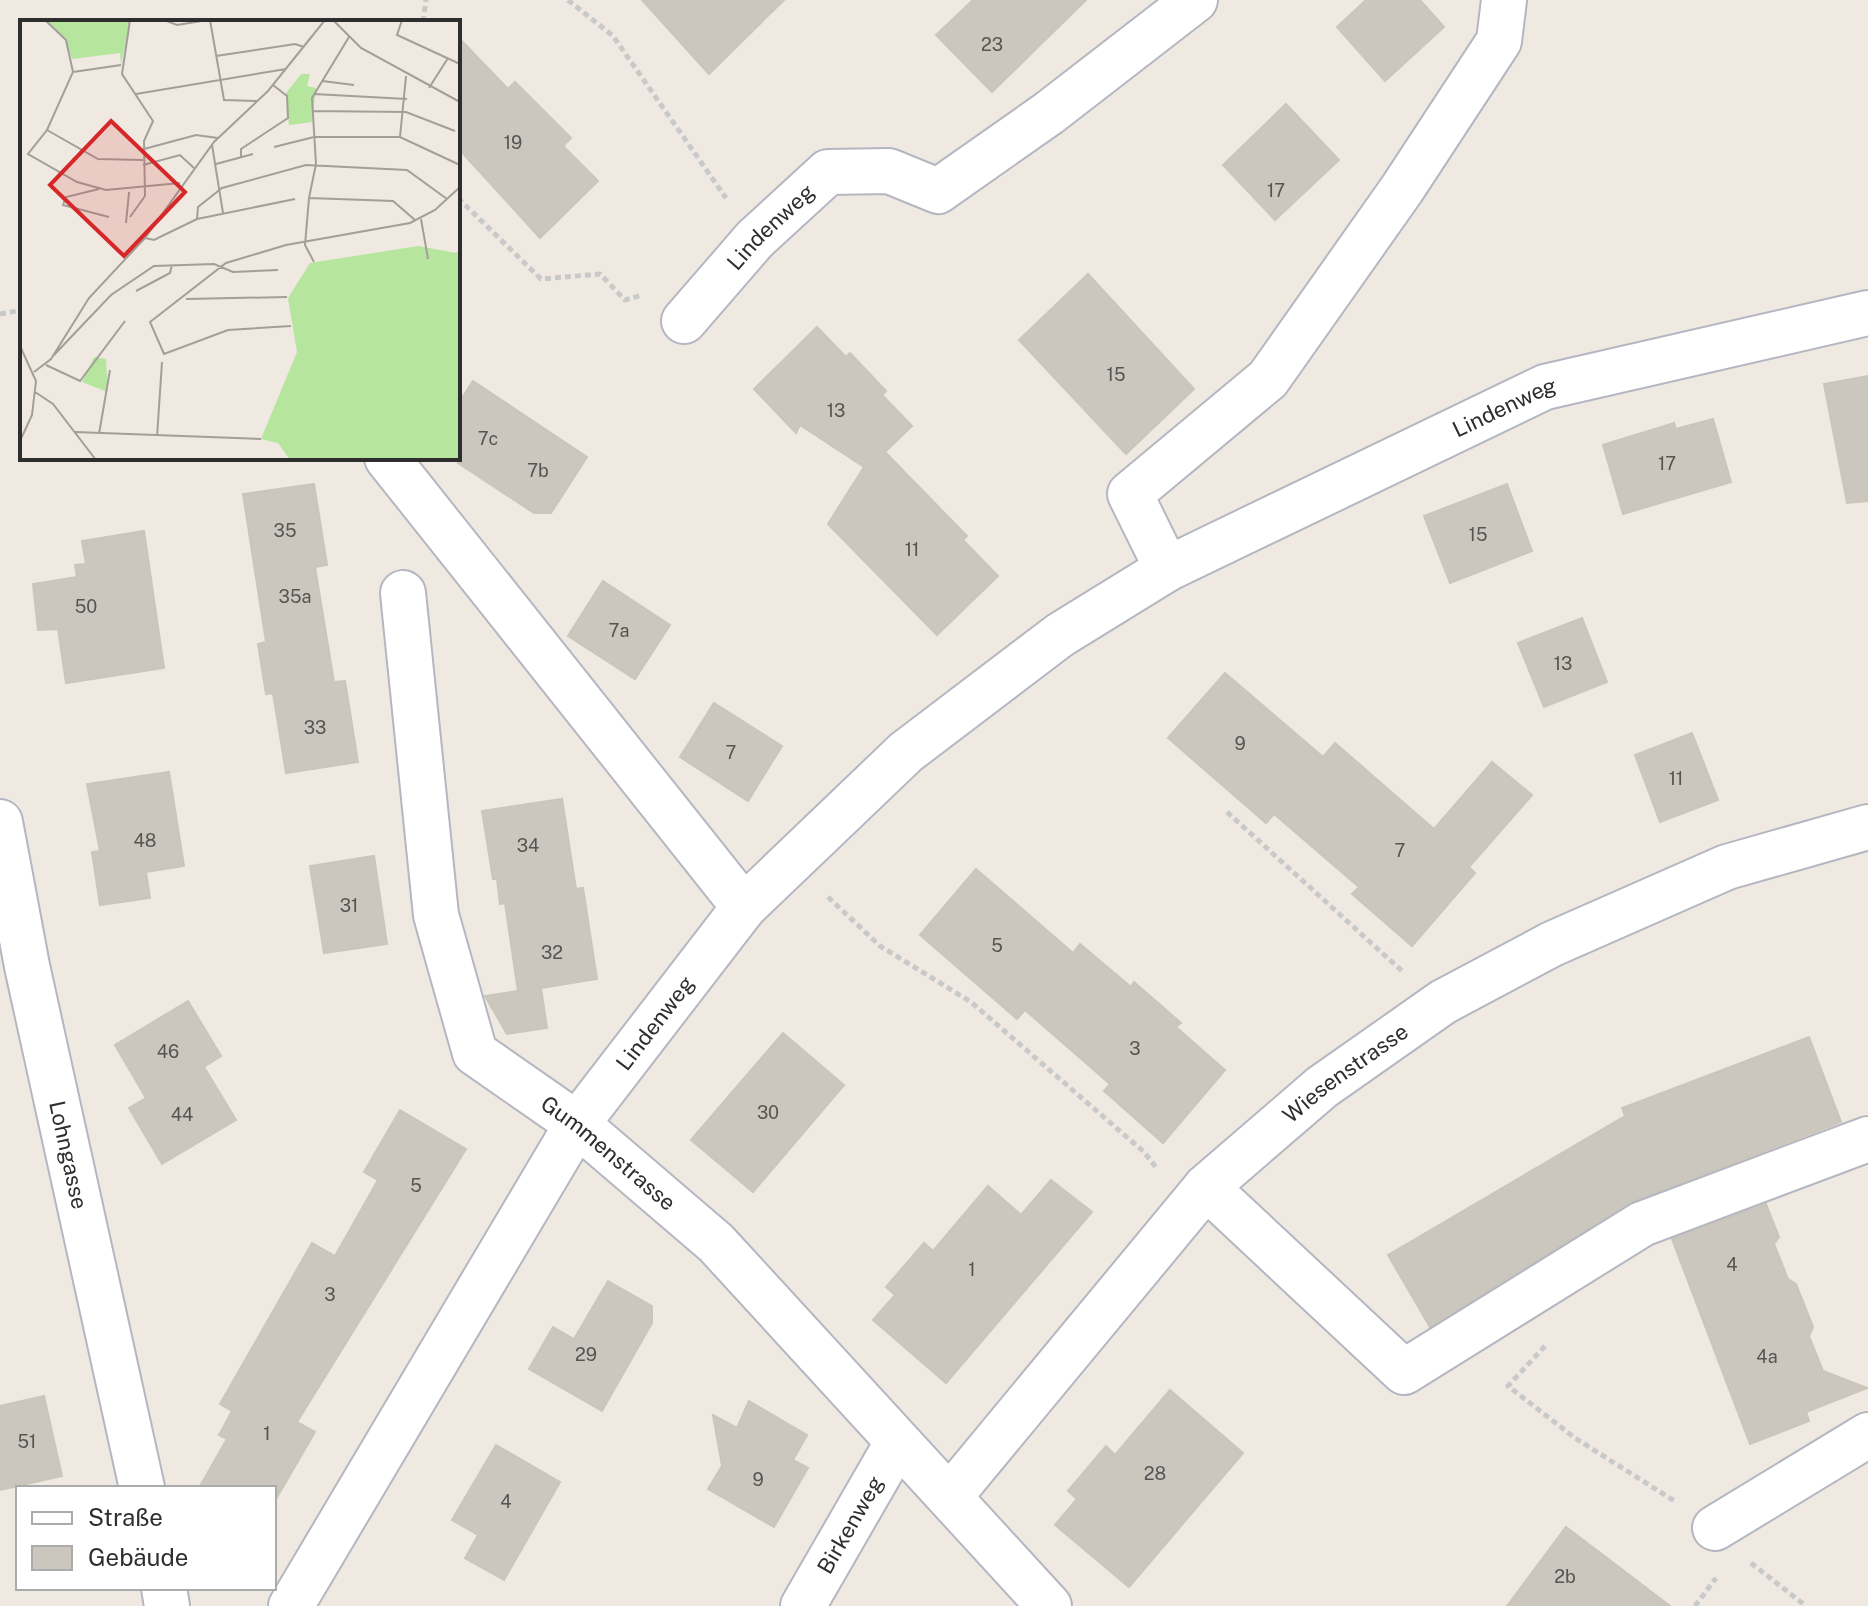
<svg xmlns="http://www.w3.org/2000/svg" width="1868" height="1606" viewBox="0 0 1868 1606" font-family="'Public Sans',sans-serif">
<rect width="100%" height="100%" fill="#efe9e1"/>
<g fill="#cbc7bf" stroke="#cbc5ba" stroke-width="2">
<polygon points="642,0 784,0 709,74"/>
<polygon points="973,0 1086,0 992,92 936,35"/>
<polygon points="1366,0 1420,0 1444,27 1385,81 1337,27"/>
<polygon points="458,37 508,89 515,82 571,138 563,146 598,181 540,238 458,148"/>
<polygon points="1286,104 1339,160 1275,220 1223,165"/>
<polygon points="1088,274 1194,389 1126,454 1019,340"/>
<polygon points="817,327 846,357 850,353 886,391 882,395 912,426 885,452 967,536 963,540 998,576 937,635 828,524 864,467 800,425 796,433 754,389"/>
<polygon points="1868,376 1868,501 1847,503 1824,384"/>
<polygon points="473,381 587,457 551,513 534,513 458,463 458,404"/>
<polygon points="1713,419 1731,482 1623,514 1603,445 1674,423 1676,429"/>
<polygon points="314,484 327,565 315,567 334,682 345,681 358,762 286,773 273,693 266,694 258,644 266,642 243,494"/>
<polygon points="1507,484 1532,551 1450,583 1424,516"/>
<polygon points="144,531 164,668 66,683 58,629 38,630 33,584 77,577 75,565 86,564 82,541"/>
<polygon points="603,581 670,625 635,679 568,636"/>
<polygon points="1582,618 1607,682 1544,707 1518,643"/>
<polygon points="1225,673 1323,757 1335,743 1434,829 1492,762 1532,795 1469,867 1475,873 1412,946 1352,894 1359,887 1274,814 1266,823 1168,738"/>
<polygon points="714,703 782,746 748,801 680,757"/>
<polygon points="1692,733 1718,800 1660,822 1635,755"/>
<polygon points="169,772 184,866 146,872 150,898 100,905 92,852 100,851 87,784"/>
<polygon points="562,799 576,889 583,888 597,979 541,988 547,1028 507,1034 485,996 518,991 505,903 500,904 497,879 493,879 482,811"/>
<polygon points="374,856 387,944 324,953 310,866"/>
<polygon points="976,869 1073,953 1080,944 1131,987 1134,982 1181,1023 1176,1027 1225,1070 1163,1143 1104,1091 1110,1084 1025,1010 1017,1019 920,935"/>
<polygon points="188,1001 221,1056 204,1067 236,1120 162,1164 129,1108 146,1098 115,1045"/>
<polygon points="783,1033 844,1085 753,1192 691,1140"/>
<polygon points="1809,1037 1841,1122 1629,1203 1430,1327 1388,1255 1625,1116 1622,1108"/>
<polygon points="400,1110 466,1149 297,1422 315,1432 276,1499 274,1488 199,1488 227,1439 219,1435 232,1411 220,1404 312,1243 335,1256 378,1180 364,1172"/>
<polygon points="1051,1180 1092,1212 946,1383 873,1320 895,1295 886,1287 924,1243 933,1251 988,1186 1021,1215"/>
<polygon points="1766,1204 1779,1237 1774,1244 1788,1279 1796,1284 1813,1327 1809,1336 1823,1371 1867,1388 1806,1412 1809,1421 1750,1444 1672,1239"/>
<polygon points="608,1281 652,1306 652,1323 602,1411 529,1369 553,1327 574,1339"/>
<polygon points="1170,1390 1243,1453 1129,1587 1055,1525 1077,1499 1068,1491 1106,1446 1115,1455"/>
<polygon points="44,1396 62,1476 0,1490 0,1406"/>
<polygon points="749,1401 807,1435 793,1460 808,1468 774,1527 708,1489 722,1466 713,1415 737,1428"/>
<polygon points="496,1445 560,1482 504,1580 465,1558 478,1535 452,1520"/>
<polygon points="1566,1527 1611,1561 1670,1606 1507,1606"/>
</g>
<g fill="none" stroke-linecap="round" stroke-linejoin="round">
<defs>
<g id="minor">
<path id="s1" d="M684 321 755 239 828 172 889 171 938 191 1049 113 1195 0"/>
<polyline points="387,458 744,907"/>
<polyline points="1167,569 1130,494 1268,379 1402,189 1499,41 1504,0"/>
<path id="s2" d="M403 593 436 915 475 1053 577 1124 716 1243 1049 1606"/>
<path id="s3" d="M0 822 27 966 142 1488"/>
<polyline points="1206,1187 1404,1372 1642,1224 1868,1139"/>
<path id="s4" d="M951 1495 1206 1187 1322 1087 1443 1002 1552 944 1727 867 1868 827"/>
<polyline points="1715,1528 1868,1435"/>
<polyline points="164,1588 167,1606"/>
<path id="s5" d="M291 1606 577 1124 744 907 906 752 1060 635 1167 569 1545 387 1868 313"/>
<path id="s6" d="M803 1606 897 1443"/>
</g>
</defs>
<use href="#minor" stroke="#b4b7c1" stroke-width="48"/>
<g stroke="#c9c9c9" stroke-width="5" stroke-dasharray="6 4" stroke-linecap="butt">
<polyline points="568,0 613,36 726,198"/>
<polyline points="423,22 426,0"/>
<polyline points="458,198 541,279 600,274 625,300 642,295"/>
<polyline points="0,314 22,310"/>
<polyline points="1227,812 1402,971"/>
<polyline points="828,897 880,946 971,1002 1144,1152 1158,1170"/>
<polyline points="1545,1346 1508,1386 1575,1438 1676,1502"/>
<polyline points="1751,1563 1806,1606"/>
<polyline points="1695,1606 1716,1578"/>
</g>
<use href="#minor" stroke="#fff" stroke-width="44"/>
</g>
<g text-anchor="middle" dominant-baseline="central" stroke-width="8" stroke-linejoin="round" paint-order="stroke">
<g font-size="18" fill="#555452">
<text x="992" y="44">23</text>
<text x="513" y="142">19</text>
<text x="1276" y="190">17</text>
<text x="1116" y="374">15</text>
<text x="836" y="410">13</text>
<text x="488" y="438">7c</text>
<text x="1667" y="463">17</text>
<text x="538" y="470">7b</text>
<text x="285" y="530">35</text>
<text x="1478" y="534">15</text>
<text x="912" y="549">11</text>
<text x="295" y="596">35a</text>
<text x="86" y="606">50</text>
<text x="619" y="630">7a</text>
<text x="1563" y="663">13</text>
<text x="315" y="727">33</text>
<text x="1240" y="743">9</text>
<text x="731" y="752">7</text>
<text x="1676" y="778">11</text>
<text x="145" y="840">48</text>
<text x="528" y="845">34</text>
<text x="1400" y="850">7</text>
<text x="349" y="905">31</text>
<text x="997" y="945">5</text>
<text x="552" y="952">32</text>
<text x="1135" y="1048">3</text>
<text x="168" y="1051">46</text>
<text x="768" y="1112">30</text>
<text x="182" y="1114">44</text>
<text x="416" y="1185">5</text>
<text x="1732" y="1264">4</text>
<text x="972" y="1269">1</text>
<text x="330" y="1294">3</text>
<text x="586" y="1354">29</text>
<text x="1767" y="1356">4a</text>
<text x="267" y="1433">1</text>
<text x="27" y="1441">51</text>
<text x="1155" y="1473">28</text>
<text x="758" y="1479">9</text>
<text x="506" y="1501">4</text>
<text x="1565" y="1576">2b</text>
</g>
<g font-size="22" fill="#2e2e2e" stroke="#fff">
<text stroke="none"><textPath href="#s1" startOffset="128">Lindenweg</textPath></text>
<text stroke="none"><textPath href="#s5" startOffset="1752">Lindenweg</textPath></text>
<text stroke="none"><textPath href="#s5" startOffset="688">Lindenweg</textPath></text>
<text stroke="none"><textPath href="#s4" startOffset="580">Wiesenstrasse</textPath></text>
<text stroke="none"><textPath href="#s2" startOffset="634">Gummenstrasse</textPath></text>
<text stroke="none"><textPath href="#s3" startOffset="340">Lohngasse</textPath></text>
<text stroke="none"><textPath href="#s6" startOffset="94">Birkenweg</textPath></text>
</g>
</g>
<g transform="translate(20 20)">
<rect width="440" height="440" fill="#efe9e1"/>
<path d="M110 0 101 45 100 33 52 39 46 20 28 2ZM281 54H290L287 66 296 68 292 102 269 105 266 73ZM74 337 86 339 88 372 62 362Z" fill="#b6e59e"/>
<path d="M398 226 436 233 440 230V440H270L258 423 241 419 277 332 268 278 290 243Z" fill="#b6e59e"/>
<path fill="none" stroke="#a29e99" stroke-width="2" d="M25 0 46 20 53 52 27 110 8 134 57 162 86 170 160 163M110 0 102 54 133 101 124 121 125 176 110 197M144 0 157 5 188 0M190 0 204 80 238 81M313 0 341 28 440 82M382 0 377 15 440 44M196 36 275 24 284 27M53 52 101 45M302 61 334 65M409 68 428 38M116 74 266 49M294 74 387 79M292 91 386 92 435 111M27 110 78 139 123 140M380 117 386 56M192 125 203 193M254 127 294 117H380L440 145M124 129 176 115 198 118M221 138V129L268 98 267 76 253 65M196 144 233 134M123 145 160 135 174 148M79 169 46 177 43 185 89 197M289 178 296 144 292 78 329 17M289 178 373 181 395 200M289 178 285 225 294 242M177 199 178 187 202 168 286 145 387 150 427 179M401 199 408 239M106 203 109 172M125 218 134 220 177 199 275 179M116 271 150 253 152 245M166 279 267 277M271 306 208 310 144 334 130 302 206 243 266 225 390 203 415 190 440 167M0 326 16 361 12 395 0 421M34 335 91 275 134 246 194 244 213 252 258 250M26 345 60 361 105 301M14 352 31 339 69 278 125 218 194 122 248 71 305 0M15 372 33 384 76 440M55 412 241 419M79 414 90 350M137 417 142 342"/>
<path fill="#d62828" fill-opacity="0.15" stroke="#d62828" stroke-width="4" d="M91 101 165 172 104 236 30 165Z"/>
<rect width="440" height="440" fill="none" stroke="#2e2e2e" stroke-width="4"/>
</g>
<rect x="16" y="1486" width="260" height="104" fill="#ffffff" stroke="#ababab" stroke-width="2"/>
<rect x="32" y="1512" width="40" height="12" fill="#ffffff" stroke="#ababab" stroke-width="2"/>
<text x="88" y="1526" font-size="24" fill="#2e2e2e">Straße</text>
<rect x="32" y="1546" width="40" height="24" fill="#cbc7bf" stroke="#ababab" stroke-width="2"/>
<text x="88" y="1566" font-size="24" fill="#2e2e2e">Gebäude</text>
</svg>
